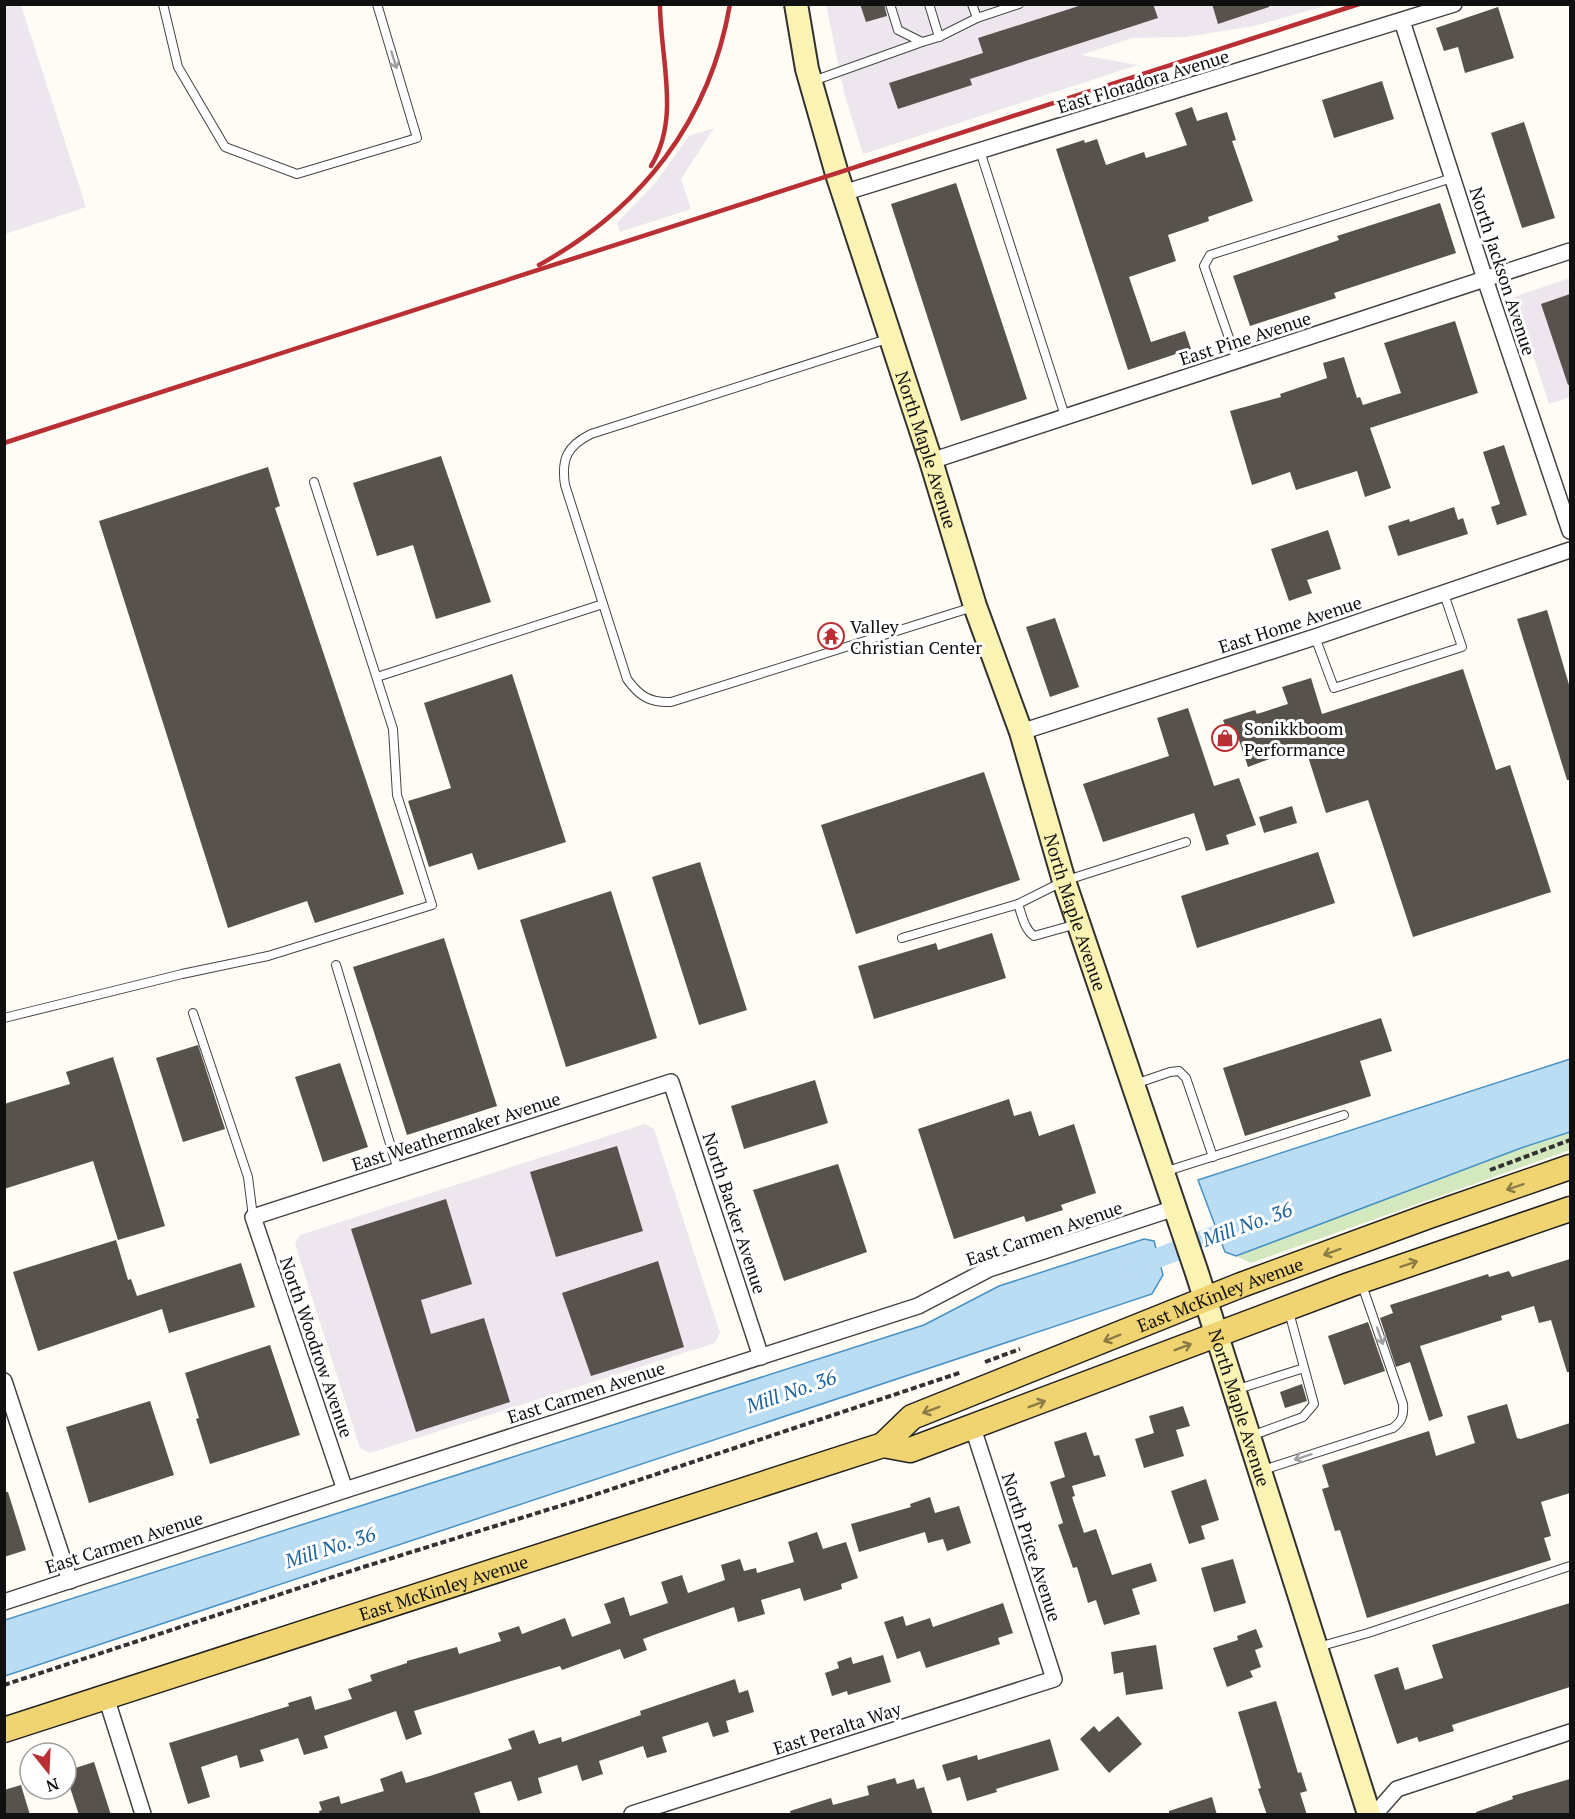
<svg xmlns="http://www.w3.org/2000/svg" width="1575" height="1819" viewBox="0 0 1575 1819" font-family="'PT Serif',serif">
<rect width="100%" height="100%" fill="#fefcf4"/>
<g fill="#ede6ee">
<polygon points="4,5 21,5 86,207 5,234"/>
<polygon points="826,5 1328,5 1254,26 1186,37 1132,38 1081,55 1138,65 863,154 845,96"/>
<polygon points="714,128 681,179 691,209 620,232 617,223 656,182 689,136"/>
<polygon points="1570,278 1570,397 1549,404 1514,297"/>
<polygon points="645,1124 654,1129 720,1333 715,1343 370,1453 360,1448 295,1244 300,1235"/>
</g>
<polygon fill="#d3e8bf" points="1570,1132 1570,1150 1251,1263 1236,1256 1521,1148"/>
<g fill="#bbddf3" stroke="#4691c6" stroke-width="1.5">
<polygon points="1570,1059 1570,1132 1521,1148 1236,1256 1225,1252 1198,1180"/>
<polygon points="1144,1239 1154,1241 1163,1275 1152,1294 5,1676 5,1620 924,1325 999,1286"/>
</g>
<g fill="none" stroke-linecap="round" stroke-linejoin="round">
<polyline stroke="#bbddf3" stroke-width="20" points="1135,1267 1244,1224"/>
</g>
<g fill="#58524d">
<polygon points="860,4 884,4 887,16 866,22"/>
<polygon points="1085,4 1153,4 1158,18 970,79 972,85 898,109 889,83 983,53 978,38"/>
<polygon points="1212,4 1269,4 1269,7 1218,24"/>
<polygon points="1498,7 1514,58 1465,73 1458,47 1444,51 1436,28"/>
<polygon points="1382,81 1394,119 1334,138 1322,100"/>
<polygon points="1192,107 1197,121 1227,112 1236,140 1232,141 1253,201 1208,217 1209,221 1168,235 1176,261 1129,277 1151,342 1185,331 1191,349 1128,370 1056,149 1084,140 1085,143 1097,139 1106,165 1144,152 1146,158 1187,145 1175,113"/>
<polygon points="1524,122 1555,218 1522,228 1491,133"/>
<polygon points="956,183 1027,399 961,421 891,204"/>
<polygon points="1440,203 1456,253 1334,293 1336,298 1250,326 1233,276 1339,240 1337,236"/>
<polygon points="1570,294 1570,385 1568,385 1541,304"/>
<polygon points="1455,321 1478,393 1370,428 1391,488 1365,497 1357,471 1296,490 1290,472 1252,485 1230,411 1281,397 1280,394 1327,378 1323,363 1344,357 1357,398 1360,397 1363,405 1401,393 1384,343"/>
<polygon points="1504,445 1527,515 1497,525 1491,507 1500,504 1483,452"/>
<polygon points="441,456 491,602 436,619 413,545 377,556 353,483"/>
<polygon points="268,467 280,506 275,508 404,894 315,923 307,901 228,928 99,521"/>
<polygon points="1454,507 1458,520 1463,518 1468,534 1398,556 1388,526 1409,519 1410,522"/>
<polygon points="1328,530 1341,569 1307,580 1312,593 1289,601 1271,549"/>
<polygon points="1547,610 1570,688 1570,780 1567,780 1517,619"/>
<polygon points="1055,618 1079,687 1050,697 1026,627"/>
<polygon points="1463,669 1496,770 1510,765 1551,892 1413,937 1368,800 1326,813 1304,744 1271,755 1272,758 1248,767 1238,737 1230,740 1223,720 1255,710 1257,714 1288,704 1282,687 1311,678 1322,714"/>
<polygon points="512,674 566,842 478,870 472,853 429,867 408,801 451,788 424,703"/>
<polygon points="1188,708 1214,786 1239,778 1256,825 1226,835 1229,844 1206,851 1194,813 1103,842 1083,784 1169,756 1157,718"/>
<polygon points="984,772 1020,880 856,934 821,825"/>
<polygon points="1292,806 1297,823 1264,833 1259,817"/>
<polygon points="1318,852 1335,903 1197,948 1181,896"/>
<polygon points="700,862 747,1010 699,1025 652,877"/>
<polygon points="611,891 657,1038 566,1067 520,920"/>
<polygon points="992,933 1006,978 874,1019 858,966 936,943 938,950"/>
<polygon points="444,938 497,1106 407,1135 353,967"/>
<polygon points="1381,1018 1392,1051 1360,1061 1371,1096 1245,1136 1223,1068"/>
<polygon points="198,1045 225,1129 183,1142 156,1058"/>
<polygon points="113,1057 165,1226 118,1240 93,1161 4,1189 4,1104 70,1084 66,1072"/>
<polygon points="340,1063 368,1147 323,1162 295,1077"/>
<polygon points="815,1080 828,1123 744,1149 731,1106"/>
<polygon points="1009,1099 1014,1116 1031,1111 1039,1136 1074,1124 1096,1193 1061,1205 1063,1210 1026,1222 1024,1216 954,1239 918,1129"/>
<polygon points="617,1146 643,1231 556,1257 530,1172"/>
<polygon points="838,1164 867,1252 784,1281 753,1190"/>
<polygon points="446,1199 472,1284 421,1300 431,1334 484,1318 510,1402 416,1432 351,1229"/>
<polygon points="116,1240 128,1280 131,1279 137,1296 241,1263 255,1307 169,1333 162,1309 38,1351 13,1272"/>
<polygon points="1570,1259 1570,1372 1567,1372 1551,1320 1539,1323 1534,1306 1501,1316 1502,1320 1420,1346 1443,1416 1429,1421 1410,1362 1396,1367 1380,1318 1393,1313 1390,1305 1488,1274 1489,1277 1509,1271 1512,1277"/>
<polygon points="658,1261 684,1347 591,1376 562,1293"/>
<polygon points="1368,1322 1385,1371 1344,1385 1328,1336"/>
<polygon points="270,1345 300,1435 210,1464 196,1419 199,1418 185,1373"/>
<polygon points="1302,1384 1307,1401 1285,1408 1280,1392"/>
<polygon points="150,1401 174,1475 89,1503 66,1427"/>
<polygon points="1507,1404 1517,1438 1521,1439 1570,1423 1570,1493 1541,1502 1551,1536 1544,1538 1551,1560 1367,1618 1340,1530 1335,1531 1322,1489 1329,1487 1322,1465 1429,1431 1436,1456 1475,1443 1467,1416"/>
<polygon points="1183,1406 1190,1426 1176,1430 1184,1456 1144,1468 1135,1439 1154,1433 1149,1416"/>
<polygon points="1086,1432 1094,1456 1099,1455 1106,1476 1072,1486 1075,1496 1072,1497 1084,1533 1096,1529 1112,1575 1151,1563 1157,1581 1132,1589 1140,1614 1104,1625 1096,1600 1088,1603 1077,1567 1073,1568 1058,1525 1063,1523 1050,1482 1065,1477 1054,1442"/>
<polygon points="1206,1479 1219,1520 1201,1526 1205,1539 1189,1544 1171,1491"/>
<polygon points="4,1492 8,1492 26,1550 4,1557"/>
<polygon points="930,1497 935,1513 959,1506 971,1543 947,1551 943,1539 928,1543 925,1532 859,1552 851,1524 911,1507 910,1504"/>
<polygon points="817,1532 823,1549 846,1542 858,1578 841,1584 842,1589 804,1601 800,1588 761,1600 765,1614 738,1622 734,1607 662,1632 643,1639 647,1650 624,1659 620,1649 562,1670 560,1666 414,1711 422,1734 406,1740 396,1711 324,1736 328,1748 304,1755 298,1738 260,1750 264,1761 240,1768 237,1755 201,1767 210,1797 188,1804 169,1743 289,1706 288,1703 311,1696 315,1710 352,1699 348,1689 372,1681 370,1675 407,1663 407,1661 457,1647 459,1654 501,1641 498,1633 519,1626 522,1634 565,1618 572,1637 611,1623 604,1604 624,1597 630,1616 668,1603 661,1582 682,1575 688,1593 725,1580 721,1565 740,1559 744,1571 756,1568 757,1573 794,1562 788,1542"/>
<polygon points="1233,1559 1246,1603 1214,1612 1201,1568"/>
<polygon points="1003,1603 1013,1633 998,1638 1000,1644 926,1668 920,1651 897,1659 884,1622 903,1616 906,1626 930,1618 933,1627"/>
<polygon points="1570,1603 1570,1687 1452,1725 1454,1731 1419,1742 1417,1737 1397,1744 1374,1675 1398,1667 1405,1690 1443,1678 1432,1645"/>
<polygon points="1256,1629 1263,1647 1255,1650 1261,1667 1250,1671 1253,1677 1227,1687 1213,1648 1238,1640 1237,1636"/>
<polygon points="1156,1645 1163,1689 1126,1695 1123,1672 1114,1674 1111,1652"/>
<polygon points="883,1655 891,1682 848,1695 847,1691 832,1696 825,1673 839,1668 837,1662 851,1657 853,1664"/>
<polygon points="735,1679 739,1693 748,1690 754,1712 726,1721 729,1732 713,1737 708,1722 662,1737 667,1752 647,1758 643,1746 599,1761 603,1774 582,1781 577,1765 538,1778 542,1793 518,1801 511,1781 474,1793 481,1815 320,1815 319,1811 322,1810 319,1802 339,1796 341,1804 384,1791 380,1779 402,1771 406,1783 430,1776 512,1749 508,1739 534,1730 539,1744 561,1737 562,1742 641,1715 640,1711"/>
<polygon points="1276,1701 1298,1773 1301,1772 1307,1791 1300,1793 1307,1815 1267,1815 1258,1789 1261,1788 1238,1712"/>
<polygon points="1118,1716 1142,1744 1109,1773 1080,1739 1094,1726 1099,1732"/>
<polygon points="1050,1739 1059,1770 996,1789 997,1792 967,1801 960,1777 947,1781 942,1765 977,1755 978,1760"/>
<polygon points="94,1762 111,1815 79,1815 66,1775 66,1771"/>
<polygon points="895,1778 897,1784 914,1779 917,1789 924,1787 933,1815 791,1815 790,1811 831,1798 833,1805 869,1795 867,1786"/>
<polygon points="1570,1779 1570,1815 1476,1815 1476,1812 1513,1799 1512,1796"/>
<polygon points="21,1785 30,1815 4,1815 4,1790"/>
<polygon points="1212,1797 1217,1815 1169,1815 1169,1811"/>
</g>
<g fill="none" stroke-linecap="round" stroke-linejoin="round">
<defs>
<g id="lane">
<polyline points="163,4 178,67 225,147 297,174 417,138 377,4"/>
<polyline points="890,4 898,30 922,42 939,37 977,18 1019,4"/>
<polyline points="929,4 939,37"/>
<polyline points="972,4 977,18"/>
<polyline points="813,81 922,42"/>
<polyline points="980,151 1065,416"/>
<path d="M890 338 591 434C567 446 561 459 565 485L627 679C639 696 650 703 671 702L973 607"/>
<polyline points="1237,361 1204,266 1210,255 1452,178"/>
<polyline points="1315,637 1334,688 1462,647 1444,594"/>
<polyline points="377,677 603,604"/>
<path d="M1018 904C1022 915 1024 929 1034 936L1077 924"/>
<polyline points="902,938 1018,904 1064,881 1186,842"/>
<polyline points="336,965 398,1170"/>
<polyline points="193,1013 248,1177 253,1217"/>
<polyline points="4,1018 182,974 268,956 432,905 397,795 393,729 314,482"/>
<polyline points="1135,1084 1170,1072 1179,1071 1186,1078 1213,1157"/>
<polyline points="1164,1172 1344,1115"/>
<polyline points="1235,1390 1304,1368"/>
<polyline points="1251,1436 1303,1417 1314,1404 1289,1312"/>
<path d="M1263 1470 1393 1428C1402 1421 1404 1416 1403 1404L1362 1285"/>
<polyline points="1318,1647 1368,1633 1570,1566"/>
</g>
<g id="street">
<polyline points="1402,21 1485,279 1570,531"/>
<polyline points="843,193 1454,4"/>
<polyline points="931,461 1570,251"/>
<polyline points="1021,732 1315,637 1570,550"/>
<polyline points="4,1381 70,1581"/>
<polyline points="345,1490 253,1217 671,1082 761,1357"/>
<polyline points="4,1602 345,1490 918,1306 989,1269 1175,1208"/>
<polyline points="106,1697 143,1814"/>
<polyline points="632,1814 1054,1679 973,1428"/>
<polyline points="1375,1814 1397,1789 1570,1732"/>
</g>
<g id="secondary">
<path id="s1" d="M796 4 807 69 837 174 931 461 975 606 1021 732 1064 881 1197 1273 1369 1814"/>
</g>
<g id="primary">
<polyline points="883,1445 910,1450 1349,1285 1570,1209"/>
<path id="s2" d="M4 1730 883 1445 912 1417 1241 1285 1429 1216 1570 1167"/>
</g>
</defs>
<use href="#lane" stroke="#434343" stroke-width="10"/>
<use href="#street" stroke="#434343" stroke-width="18"/>
<use href="#secondary" stroke="#323232" stroke-width="26"/>
<use href="#primary" stroke="#212121" stroke-width="27"/>
<g stroke="#323232" stroke-width="4" stroke-dasharray="6 3" stroke-linecap="butt">
<polyline points="1490,1170 1570,1140"/>
<polyline points="985,1362 1020,1349"/>
<polyline points="4,1685 360,1568 579,1500 962,1372"/>
</g>
<use href="#lane" stroke="#fff" stroke-width="8"/>
<use href="#street" stroke="#fff" stroke-width="15"/>
<use href="#secondary" stroke="#faf3b3" stroke-width="22"/>
<use href="#primary" stroke="#f0d472" stroke-width="24"/>
<g stroke="#ba2f34" stroke-width="4.5">
<path d="M651 166C681 118 660 58 660 4"/>
<path d="M539 265C641 209 710 121 730 4"/>
<polyline points="4,443 1359,4"/>
</g>
</g>
<defs><path id="oneway-shaft" d="M-6 0H5M1.5-3L5.5 0L1.5 3" fill="none" stroke-width="1.6" stroke-linecap="round" stroke-linejoin="round" transform="scale(1.5)"/></defs>
<g stroke="#9f9f9f">
<use href="#oneway-shaft" transform="translate(394 60) rotate(73)"/>
<use href="#oneway-shaft" transform="translate(1380 1336) rotate(71)"/>
<use href="#oneway-shaft" transform="translate(1303 1457) rotate(162)"/>
</g>
<g stroke="#8b7c46">
<use href="#oneway-shaft" transform="translate(1515 1187) rotate(161)"/>
<use href="#oneway-shaft" transform="translate(1332 1252) rotate(160)"/>
<use href="#oneway-shaft" transform="translate(1409 1264) rotate(-19)"/>
<use href="#oneway-shaft" transform="translate(1112 1338) rotate(158)"/>
<use href="#oneway-shaft" transform="translate(1183 1347) rotate(-21)"/>
<use href="#oneway-shaft" transform="translate(1037 1404) rotate(-21)"/>
<use href="#oneway-shaft" transform="translate(931 1410) rotate(159)"/>
</g>
<defs>
<symbol id="temple-ring" viewBox="-11 -11 22 22"><circle r="9.5" fill="#fff" stroke="#ba2f34" stroke-width="1.5"/><path d="M0-6L5-2H3V0L6.5 2.5H4V6H1.5V3h-3V6H-4V2.5H-6.5L-3 0V-2H-5Z" fill="#ba2f34"/></symbol>
<symbol id="shop-ring" viewBox="-11 -11 22 22"><circle r="9.5" fill="#fff" stroke="#ba2f34" stroke-width="1.5"/><path d="M-5-2.5h2.3a2.7 3.5 0 0 1 5.4 0H5L5.5 6h-11ZM-1.5-2.5h3a1.5 2.3 0 0 0-3 0Z" fill="#ba2f34"/></symbol>
</defs>
<g fill-rule="evenodd">
<use href="#temple-ring" x="816" y="621" width="30" height="30"/>
<use href="#shop-ring" x="1210" y="723" width="30" height="30"/>
</g>
<g text-anchor="middle" dominant-baseline="central" stroke-width="6" stroke-linejoin="round" paint-order="stroke">
<g font-size="18" fill="#101010" stroke="#fff">
<text transform="translate(1143 81) rotate(-17)">East Floradora Avenue</text>
<text transform="translate(1503 271) rotate(72)">North Jackson Avenue</text>
<text transform="translate(1245 338) rotate(-18)">East Pine Avenue</text>
<text stroke="none"><textPath href="#s1" startOffset="465">North Maple Avenue</textPath></text>
<text transform="translate(1290 624) rotate(-18)">East Home Avenue</text>
<text stroke="none"><textPath href="#s1" startOffset="951">North Maple Avenue</textPath></text>
<text transform="translate(456 1131) rotate(-18)">East Weathermaker Avenue</text>
<text transform="translate(735 1213) rotate(72)">North Backer Avenue</text>
<text transform="translate(1044 1233) rotate(-19)">East Carmen Avenue</text>
<text stroke="none"><textPath href="#s2" startOffset="1296">East McKinley Avenue</textPath></text>
<text transform="translate(317 1347) rotate(71)">North Woodrow Avenue</text>
<text transform="translate(586 1392) rotate(-18)">East Carmen Avenue</text>
<text stroke="none"><textPath href="#s1" startOffset="1473">North Maple Avenue</textPath></text>
<text transform="translate(124 1542) rotate(-18)">East Carmen Avenue</text>
<text transform="translate(1032 1547) rotate(72)">North Price Avenue</text>
<text stroke="none"><textPath href="#s2" startOffset="462">East McKinley Avenue</textPath></text>
<text transform="translate(837 1728) rotate(-18)">East Peralta Way</text>
</g>
<g font-size="18" fill="#101010" stroke="#fff" text-anchor="start">
<text x="850" y="626">Valley<tspan x="850" dy="21">Christian Center</tspan></text>
<text x="1244" y="728">Sonikkboom<tspan x="1244" dy="21">Performance</tspan></text>
</g>
<g font-size="20" font-style="italic" fill="#1f649c" stroke="#fff">
<text transform="translate(1247 1224) rotate(-20)">Mill No. 36</text>
<text transform="translate(791 1391) rotate(-19)">Mill No. 36</text>
<text transform="translate(330 1547) rotate(-18)">Mill No. 36</text>
</g>
</g>
<rect width="1575" height="1819" fill="none" stroke="#101010" stroke-width="12"/>
<g transform="translate(48 1771) rotate(162)"><circle r="28" fill="#ffffff" stroke="#9f9f9f" stroke-width="1.5"/>
<path d="M0-4.5L10 22L0 15L-10 22Z" fill="#ba2f34"/>
<text y="-9" font-size="16" font-weight="bold" text-anchor="middle" fill="#101010">N</text>
</g>
</svg>
